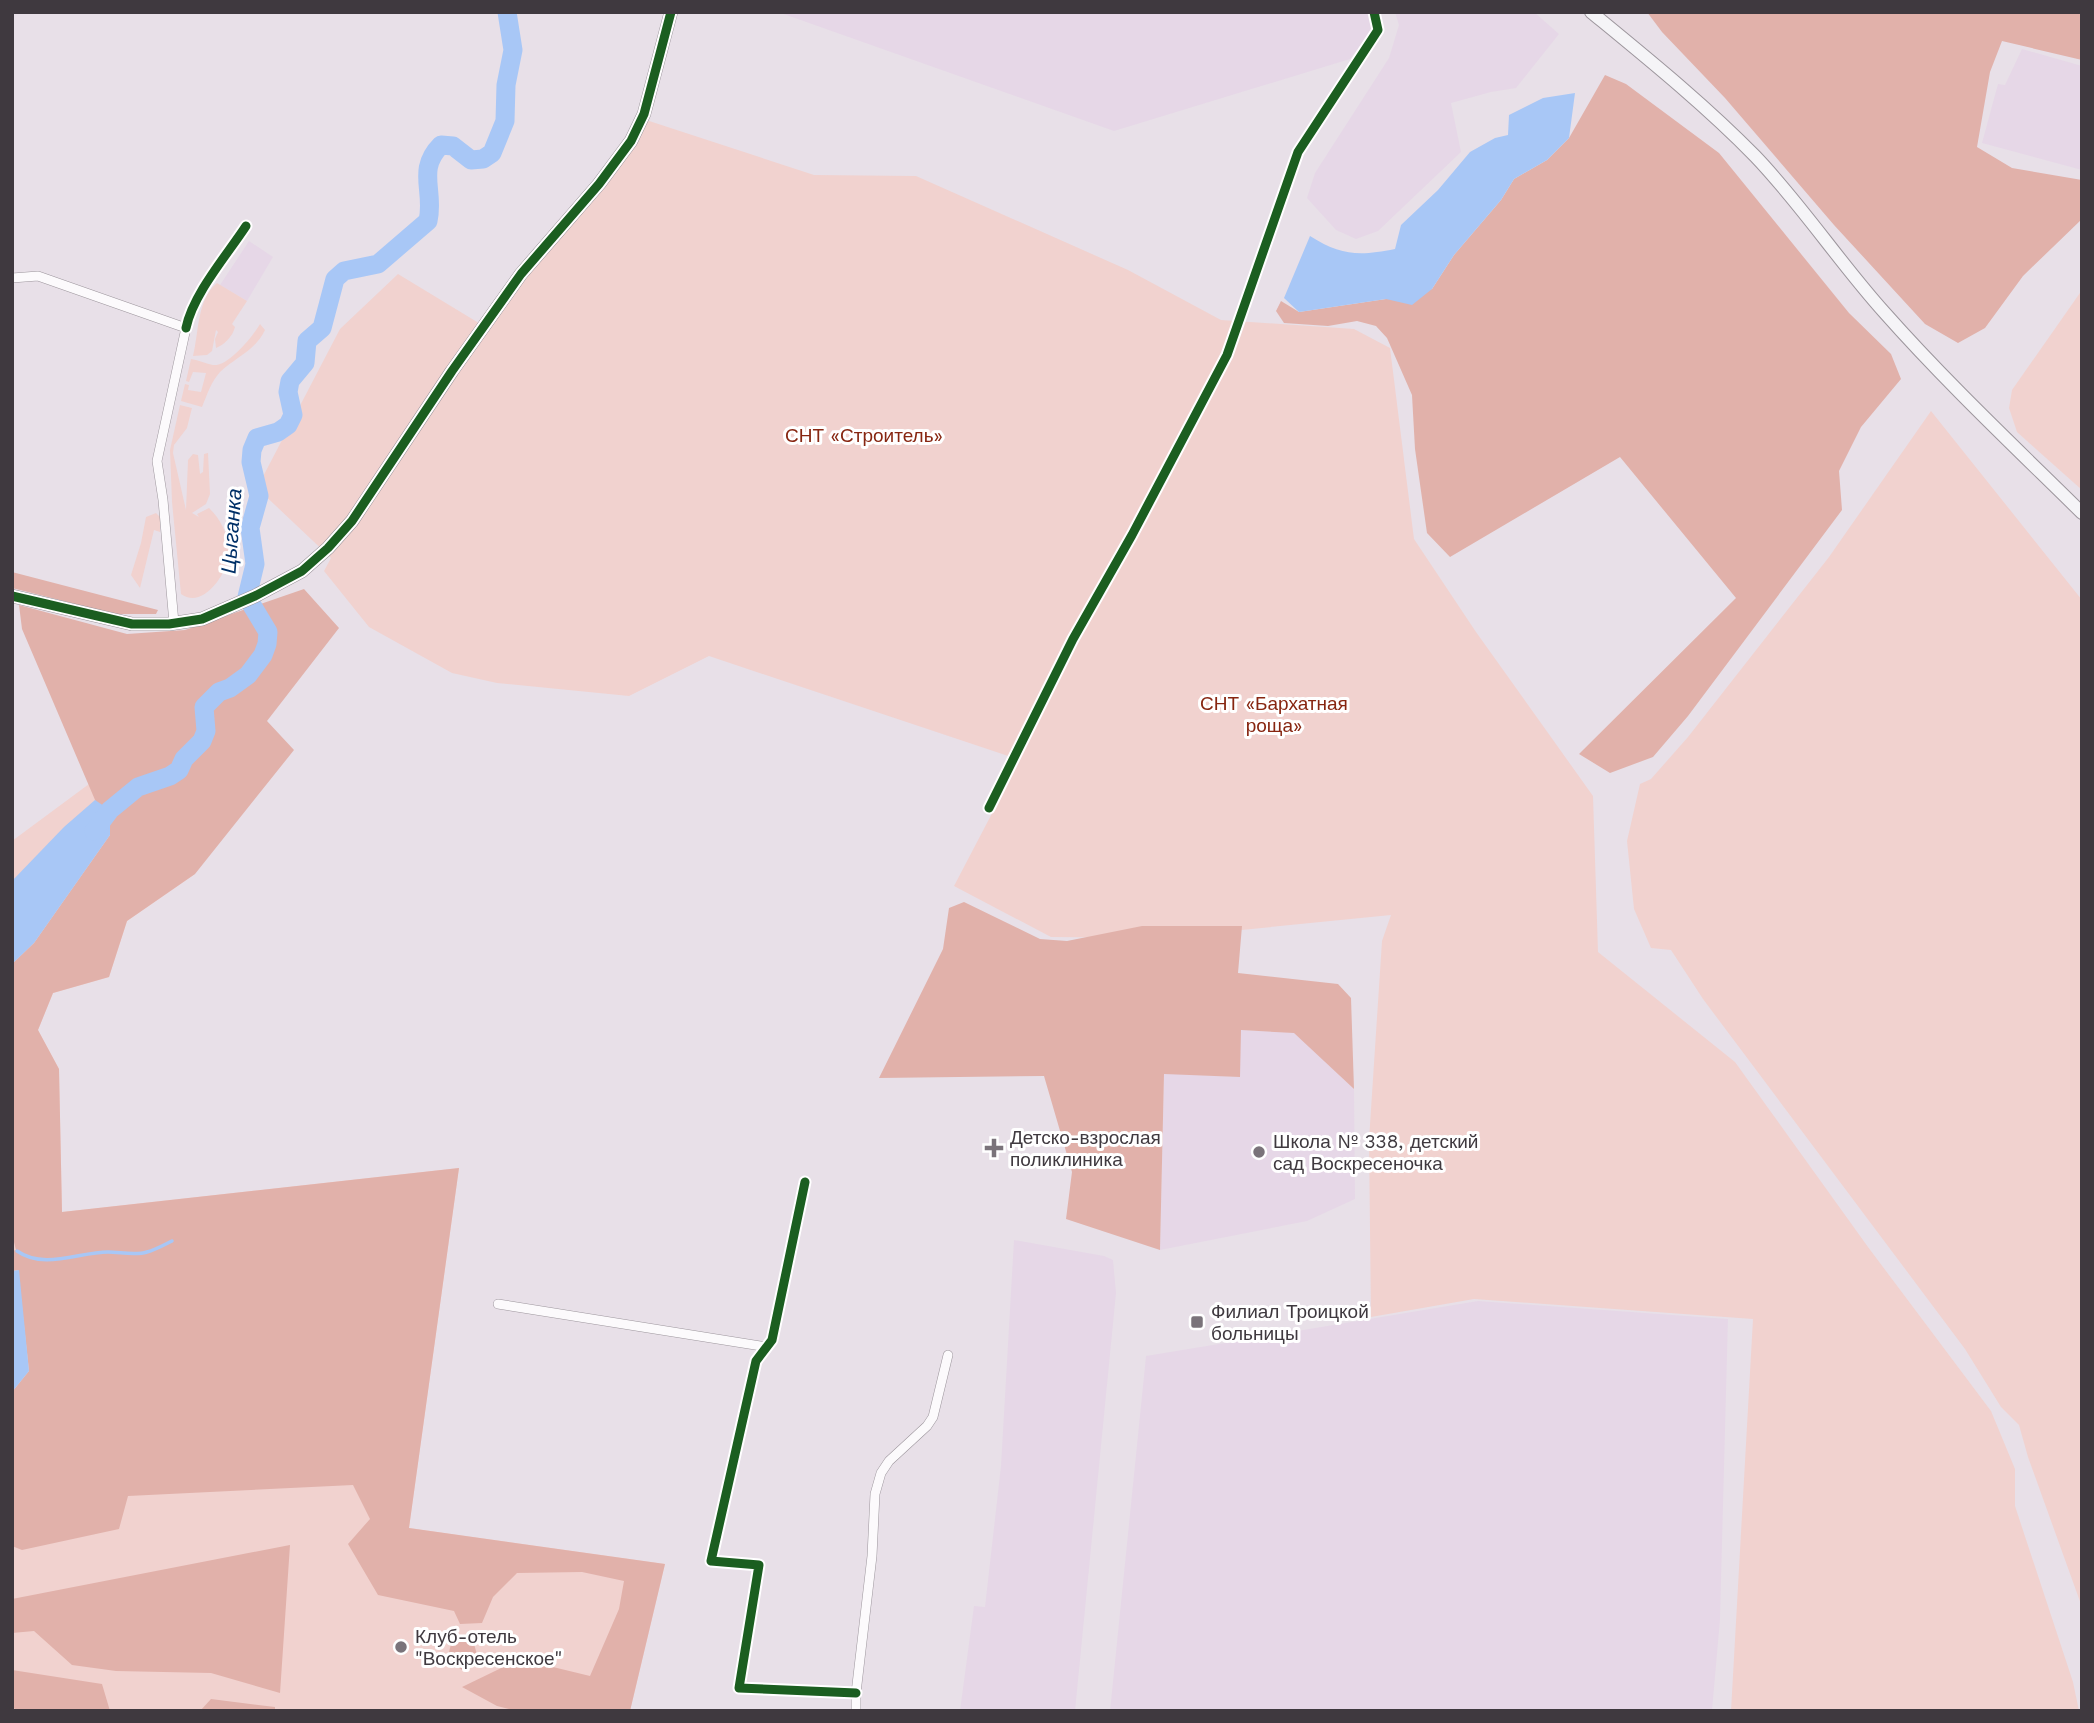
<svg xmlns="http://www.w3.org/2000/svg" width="2094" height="1723" viewBox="0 0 2094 1723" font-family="'Work Sans',sans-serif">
<rect width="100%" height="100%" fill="#e8e0e8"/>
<g fill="#e6d7e7">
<polygon points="778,12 1371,12 1374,27 1350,59 1114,131"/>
<polygon points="1395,12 1534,12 1559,34 1516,88 1491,92 1451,103 1461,152 1378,231 1356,239 1336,230 1307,198 1315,173 1389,58 1399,25"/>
<polygon points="2022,49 2082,66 2082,170 1982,143 1998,84 2005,85"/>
<polygon points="249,241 273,257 247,301 220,285"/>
<polygon points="1240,1030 1294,1032 1354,1089 1355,1199 1307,1221 1160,1250 1164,1073 1240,1077"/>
<polygon points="1014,1240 1104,1256 1113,1260 1116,1293 1075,1711 960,1711 974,1606 985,1607 1001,1466"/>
<polygon points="1478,1301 1728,1319 1720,1620 1712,1711 1110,1711 1146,1356"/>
</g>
<g fill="#f1d2cf">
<polygon points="640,118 814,175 916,176 1128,270 1221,320 1354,329 1390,348 1414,539 1476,632 1593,796 1598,952 1735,1062 1868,1247 1991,1411 2015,1469 2015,1506 2073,1682 2079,1711 1731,1711 1753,1319 1474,1299 1371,1317 1369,1140 1382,941 1391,915 1161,938 1051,937 954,886 1020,760 709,656 629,696 497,683 452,673 369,627 324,571 331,558 257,488 340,329 398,274 487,328"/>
<path d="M217 283 247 301 232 324 235 327C233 336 224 345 216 348L215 339 218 332 216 330 212 351 207 355 193 356C199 332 197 299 217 283Z"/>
<polygon points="2082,290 2082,490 2017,432 2009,408 2012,390"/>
<path d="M260 324 265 330C255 351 236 357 220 372 211 382 207 395 202 407L181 401 185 384 189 385 188 390 201 392 206 373 193 372 189 382 186 381 191 359C199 360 206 364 213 365 228 367 253 336 260 324Z"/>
<path d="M180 405 192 408 187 428 174 445 173 453 186 510 188 460 193 454 198 455 200 474 203 472 204 454 208 453 210 494 206 504 192 513 199 517 197 514 209 508C222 520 232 542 228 560 223 579 201 609 181 594L172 502 170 450Z"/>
<polygon points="1931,411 2082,600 2082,1607 2028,1457 2019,1425 2001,1407 1965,1349 1703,999 1671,950 1651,948 1634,909 1627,841 1640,784 1651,779 1688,737 1829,557"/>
<polygon points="156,513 160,517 160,532 154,530 140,588 131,575 141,543 146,517"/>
<polygon points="112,767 195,874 127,921 109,977 53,993 38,1030 59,1069 62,1212 459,1168 409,1528 665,1564 630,1711 12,1711 12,841"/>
</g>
<g fill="#e1b1aa">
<polygon points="1647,12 2082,12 2082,60 2002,41 1990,72 1977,147 2012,168 2082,180 2082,219 2023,276 1985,328 1958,343 1925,324 1834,225 1725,98 1662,32"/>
<polygon points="1605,75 1626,84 1719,153 1849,313 1891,354 1901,379 1861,427 1839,471 1842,510 1688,716 1653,757 1610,773 1579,754 1736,598 1620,457 1450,557 1427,533 1415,449 1412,395 1387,338 1376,326 1357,321 1328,326 1284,323 1276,311 1281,301 1299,312 1386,299 1432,289 1454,255 1501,200 1514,179 1547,160 1569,138"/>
<polygon points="12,572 158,610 156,614 115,614 12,588"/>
<polygon points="304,589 339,628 267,721 294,750 195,874 127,921 109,977 53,993 38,1030 59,1069 62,1212 459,1168 409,1528 665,1564 630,1711 517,1711 497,1706 462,1687 520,1659 590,1676 619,1609 624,1581 582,1572 517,1573 493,1597 482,1623 460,1624 454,1611 378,1595 348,1544 370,1519 353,1485 128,1496 119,1529 22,1550 12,1546 12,1392 29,1371 18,1270 12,1271 12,1251 16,1250 12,1234 12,964 34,943 110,835 22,629 19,605 127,634 185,630"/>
<polygon points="964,902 1040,939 1067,941 1142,926 1242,926 1238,973 1338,984 1351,998 1354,1089 1294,1033 1241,1030 1240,1077 1164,1074 1160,1250 1066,1219 1072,1172 1044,1076 879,1078 943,949 949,908"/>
<polygon points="290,1545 280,1693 211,1673 116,1671 72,1665 34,1631 12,1633 12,1599"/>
<polygon points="472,1637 478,1658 462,1670 447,1660 452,1640"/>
<polygon points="12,1670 102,1684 110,1711 16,1711 12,1705"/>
<polygon points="211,1699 275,1707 275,1711 200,1711"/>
</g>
<g fill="#a8c7f6">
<path d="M1575 93 1569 138 1547 160 1514 179 1501 200 1454 255 1432 289 1412 305 1386 299 1299 312 1284 298 1310 236C1341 256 1360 256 1395 249L1401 225 1438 190 1470 152 1495 138 1508 135 1509 115 1543 98Z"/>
<polygon points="95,800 110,810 110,835 34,943 12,964 12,881 64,827"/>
<polygon points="19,1270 29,1371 12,1392 12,1271"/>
</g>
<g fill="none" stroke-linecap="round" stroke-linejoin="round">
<path stroke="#a8c7f6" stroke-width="3.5" d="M17 1251C44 1270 79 1252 108 1252 120 1252 135 1256 147 1252 155 1250 164 1245 172 1241"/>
<path stroke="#a8c7f6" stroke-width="19" d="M94 831 110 810 138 787 170 776 179 770 184 759 202 741 206 731 204 707 219 692 230 688 248 675 263 655 267 644 268 632 247 597 255 564 250 528 259 496 251 462 252 450 257 438 278 432 288 425 293 415 288 392 290 381 305 363 307 341 322 328 335 279 344 271 378 264 428 221C435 191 416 170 441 145L453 146 471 160 483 159 492 153 505 121 506 85 513 50 507 12"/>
<defs>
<g id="street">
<polyline points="12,278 38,276 186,328 157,461 163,500 174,623"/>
<path d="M186 328C193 294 227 255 246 226"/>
<polyline points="989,808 1073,639 1132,535 1227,355 1298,152 1378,30 1374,12"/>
<polyline points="805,1182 772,1340 756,1361 711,1561 759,1565 739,1688 856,1693"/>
<polyline points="498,1304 767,1347"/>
<polyline points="856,1711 856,1693 872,1556 875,1494 881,1473 889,1461 927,1426 933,1417 948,1355"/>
</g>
<g id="secondary">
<path d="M1591 12C1647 58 1704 104 1755 156 1802 205 1839 262 1884 312 1946 382 2015 447 2082 513"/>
<polyline points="12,596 132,624 169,624 202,619 255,596 302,571 328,548 352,521 452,371 521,274 599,184 631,141 644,114 671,12"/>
</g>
</defs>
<use href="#street" stroke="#9c959c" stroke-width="10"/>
<use href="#secondary" stroke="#9c959c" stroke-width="14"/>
<use href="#street" stroke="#fcfafc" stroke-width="9"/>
<use href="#secondary" stroke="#f5f4f7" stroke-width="12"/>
<defs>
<g id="cycleway">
<path d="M186 328C193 294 227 255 246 226"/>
<polyline points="12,596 132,624 169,624 202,619 255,596 302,571 328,548 352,521 452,371 521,274 599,184 631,141 644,114 671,12"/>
<polyline points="989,808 1073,639 1132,535 1227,355 1298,152 1378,30 1374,12"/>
<polyline points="805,1182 772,1340 756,1361 711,1561 759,1565 739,1688 856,1693"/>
</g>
</defs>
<use href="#cycleway" stroke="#fff" stroke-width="13"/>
<use href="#cycleway" stroke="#1b5e20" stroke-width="9"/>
</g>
<g fill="#7a737a" stroke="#fff" stroke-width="2.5">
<path d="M990.5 1137.5h7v7h7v7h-7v7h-7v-7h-7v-7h7z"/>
<circle cx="1259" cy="1152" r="7"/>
<rect x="1190" y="1315" width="14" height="14" rx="3.5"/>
<circle cx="401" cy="1647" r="7"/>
</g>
<g text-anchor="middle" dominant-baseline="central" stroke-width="6" stroke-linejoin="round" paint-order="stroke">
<g font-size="19" fill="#872611" stroke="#fff">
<text x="864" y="435">СНТ «Строитель»</text>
<text x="1274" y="703">СНТ «Бархатная<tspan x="1274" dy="22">роща»</tspan></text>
</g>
<g font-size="19" fill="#3f393f" stroke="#fff" text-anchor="start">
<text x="1010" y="1137">Детско-взрослая<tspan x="1010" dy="22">поликлиника</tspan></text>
<text x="1273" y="1141">Школа № 338, детский<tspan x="1273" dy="22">сад Воскресеночка</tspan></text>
<text x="1211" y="1311">Филиал Троицкой<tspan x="1211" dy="22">больницы</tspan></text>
<text x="415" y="1636">Клуб-отель<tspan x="415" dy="22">"Воскресенское"</tspan></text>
</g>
<g font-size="21" font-style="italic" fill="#003067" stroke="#fff">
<text transform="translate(231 531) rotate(-86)">Цыганка</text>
</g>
</g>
<rect width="2094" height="1723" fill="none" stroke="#3f393f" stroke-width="28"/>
</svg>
